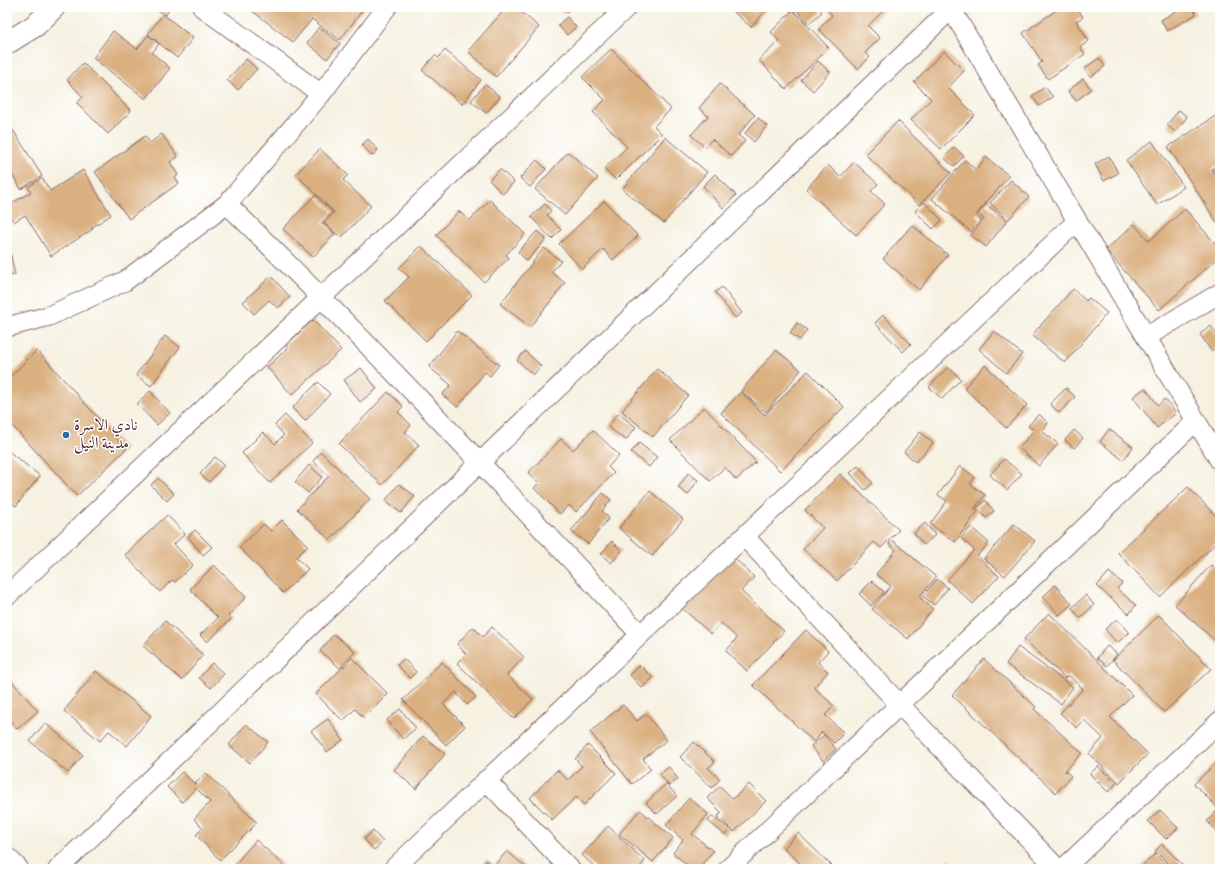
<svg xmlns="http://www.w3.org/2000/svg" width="1227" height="876" viewBox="0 0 1227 876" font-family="'Sorts Mill Goudy',Amiri,serif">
<rect width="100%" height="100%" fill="#fff"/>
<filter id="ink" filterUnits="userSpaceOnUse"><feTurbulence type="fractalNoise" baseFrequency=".025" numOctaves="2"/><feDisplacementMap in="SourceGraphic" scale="8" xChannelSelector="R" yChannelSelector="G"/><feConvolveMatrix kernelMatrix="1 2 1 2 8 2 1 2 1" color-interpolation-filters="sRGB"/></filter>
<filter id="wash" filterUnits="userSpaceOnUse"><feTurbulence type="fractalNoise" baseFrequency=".012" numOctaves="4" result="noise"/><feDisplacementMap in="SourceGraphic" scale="16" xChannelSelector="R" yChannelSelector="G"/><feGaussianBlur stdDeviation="0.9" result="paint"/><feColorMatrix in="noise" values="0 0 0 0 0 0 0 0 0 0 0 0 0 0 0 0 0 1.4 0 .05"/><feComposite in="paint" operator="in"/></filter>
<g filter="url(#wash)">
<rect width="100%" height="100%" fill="#f6f1e1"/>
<g id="blocks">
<g fill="#dab081">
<polygon points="150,7 170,7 166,15"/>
<polygon points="253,7 365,7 340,40 312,19 293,42 251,10"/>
<polygon points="507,7 515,7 539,27 496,77 468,51"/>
<polygon points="559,7 571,7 567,13"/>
<polygon points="728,7 769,7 751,27"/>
<polygon points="800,7 818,7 822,12 808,24 797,10"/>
<polygon points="825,7 887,7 868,26 880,38 865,53 870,57 858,69 819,29 832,15"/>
<polygon points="1061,7 1076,7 1083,17 1076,21 1089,41 1080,47 1085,54 1048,79 1038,65 1042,62 1023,33"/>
<polygon points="1183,7 1192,7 1196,14 1167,31 1161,20"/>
<polygon points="793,10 829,48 786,89 759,60 779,41 771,32"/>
<polygon points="163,14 193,38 177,58 148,34"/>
<polygon points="567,17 576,27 567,35 558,25"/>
<polygon points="319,27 340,43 327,59 307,43"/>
<polygon points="113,31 137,49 148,35 159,44 152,53 170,68 146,99 93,58"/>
<polygon points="611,49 671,109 654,126 662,134 616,180 604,169 627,147 593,112 605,100 582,77"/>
<polygon points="445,50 481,80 462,104 422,70 435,55 438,58"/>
<polygon points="944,51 964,71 948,88 975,115 941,149 911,120 931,99 914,82"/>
<polygon points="1099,58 1105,66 1091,77 1084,69"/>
<polygon points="246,59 257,69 238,90 227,80"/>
<polygon points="818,61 830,72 813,91 801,80"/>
<polygon points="83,63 131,111 108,134 77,103 83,97 67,80"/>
<polygon points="1083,79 1091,89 1076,101 1068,91"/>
<polygon points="485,84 500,97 486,113 471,101"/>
<polygon points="720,84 755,115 738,135 745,141 731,156 712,139 705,147 691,135 708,116 699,108"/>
<polygon points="1045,87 1053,97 1039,106 1032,96"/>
<polygon points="1179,110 1187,117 1175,132 1167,125"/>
<polygon points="1220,113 1220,164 1212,169 1220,182 1220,227 1168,147"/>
<polygon points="758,118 767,126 754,142 745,133"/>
<polygon points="898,121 951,173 919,205 865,154"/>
<polygon points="13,130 42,176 21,189 7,166 7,134"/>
<polygon points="162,134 178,157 170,162 178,175 175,178 179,183 129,219 95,172 145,136 150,143"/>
<polygon points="665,137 707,172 664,223 622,189"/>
<polygon points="368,139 378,150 372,156 362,145"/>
<polygon points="1152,141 1184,187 1157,205 1126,160"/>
<polygon points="954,147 964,156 954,166 944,158"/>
<polygon points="320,149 348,175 343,180 371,206 341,238 324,223 334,212 296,174"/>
<polygon points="568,152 598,178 565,215 535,189"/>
<polygon points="1109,156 1118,173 1104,181 1095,164"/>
<polygon points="986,157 1009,176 976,215 981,220 971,232 932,199 965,160 976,170"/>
<polygon points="537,160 546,169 530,187 520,178"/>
<polygon points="854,162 878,184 871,191 885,204 856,235 806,189 828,165 840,177"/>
<polygon points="500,169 514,182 503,194 489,180"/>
<polygon points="83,170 111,215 91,228 93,229 51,256 25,215 14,222 7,211 7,206 31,192 28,187 42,178 50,191"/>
<polygon points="715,174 736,195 723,208 703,186"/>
<polygon points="1011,180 1029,197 1008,220 990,203"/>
<polygon points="315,195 332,212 322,223 335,234 313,257 283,229"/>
<polygon points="490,200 525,234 506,255 509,258 484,282 436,235 459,211 469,221"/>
<polygon points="604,201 638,236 613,260 603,249 582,269 559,244"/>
<polygon points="924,202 942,220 933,229 915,211"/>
<polygon points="545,204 551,211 547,215 561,230 552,239 531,217"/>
<polygon points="986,204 1007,221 986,247 971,235 984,219 978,214"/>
<polygon points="1185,209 1220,249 1220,256 1159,310 1106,250 1134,224 1149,241"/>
<polygon points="912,225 948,255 919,290 883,259"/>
<polygon points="537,231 546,239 527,261 518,252"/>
<polygon points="7,237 15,275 7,276"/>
<polygon points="421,246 472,295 426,341 385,301 409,277 399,268"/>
<polygon points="544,248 561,261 551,272 565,283 530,327 500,304"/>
<polygon points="271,276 290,297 278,308 269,300 254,314 243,302"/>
<polygon points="722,287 742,313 735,318 715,292"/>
<polygon points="1073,289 1086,301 1089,298 1107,313 1065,363 1032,335"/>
<polygon points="883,315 911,344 903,352 875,323"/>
<polygon points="313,320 341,350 292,395 267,367 288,348 286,345"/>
<polygon points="797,323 807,330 800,340 790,333"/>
<polygon points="1211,326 1220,340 1220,345 1211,351 1200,334"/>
<polygon points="457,331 499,365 490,376 485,372 458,407 442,395 451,385 429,367"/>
<polygon points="994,331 1022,354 1006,373 979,349"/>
<polygon points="165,336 180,347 151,386 136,375"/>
<polygon points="37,350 126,449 77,496 7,420 7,380"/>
<polygon points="776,350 801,370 766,412 741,391"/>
<polygon points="525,351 541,366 533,375 517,360"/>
<polygon points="985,365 1027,405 1006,428 964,388"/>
<polygon points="948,367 961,379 942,399 929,387"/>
<polygon points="361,368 377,389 360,402 344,380"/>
<polygon points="657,369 688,395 653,437 622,411"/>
<polygon points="808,371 844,407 780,471 721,413 741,392 765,415"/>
<polygon points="318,382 330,394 305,421 292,408"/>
<polygon points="1066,388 1075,397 1059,413 1050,404"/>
<polygon points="1145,388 1158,405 1165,399 1176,413 1157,428 1133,397"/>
<polygon points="150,391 170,413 157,425 137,404"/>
<polygon points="388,392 403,406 398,412 411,425 405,432 419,445 382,485 339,444"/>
<polygon points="704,407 756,462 736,480 725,467 710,481 670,440"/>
<polygon points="618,413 636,427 626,440 608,427"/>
<polygon points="1039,414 1048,423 1042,431 1058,444 1039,466 1019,448 1034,430 1028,426"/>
<polygon points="285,415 312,443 270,483 242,453 263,432 275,444 284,435 275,425"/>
<polygon points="1109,429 1133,447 1123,460 1100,442"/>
<polygon points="593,430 619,455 608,467 614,473 576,512 569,505 560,514 534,488 539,483 528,473 561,439 573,450"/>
<polygon points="1074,430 1083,438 1074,448 1065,440"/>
<polygon points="920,432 933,443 916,462 904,452"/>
<polygon points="639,443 657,457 649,467 631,452"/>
<polygon points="7,450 40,476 16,506 7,499"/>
<polygon points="321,452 370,499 330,540 297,509 329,476 313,461"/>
<polygon points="215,457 224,465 209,482 200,474"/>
<polygon points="1004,459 1022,474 1007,490 990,475"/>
<polygon points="309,465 322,477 308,493 295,482"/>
<polygon points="858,466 873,483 865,490 850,473"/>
<polygon points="960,466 975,477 970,484 985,495 974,509 978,511 955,542 930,524 947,501 938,495"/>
<polygon points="688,473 698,480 688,495 678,488"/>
<polygon points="840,474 899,530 881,548 874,542 837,581 803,549 823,528 805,510"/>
<polygon points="158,478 174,494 167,501 151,485"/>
<polygon points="399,484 415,496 401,513 385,501"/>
<polygon points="1188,487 1220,520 1220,539 1160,597 1118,553"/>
<polygon points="650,491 683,519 652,556 619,528"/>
<polygon points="603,493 611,500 602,511 609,518 588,544 571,531"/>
<polygon points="985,500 994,511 986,518 977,508"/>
<polygon points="167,515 185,534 174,544 193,565 175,582 172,580 160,592 125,555"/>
<polygon points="282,520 308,546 296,557 308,569 283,593 239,547 264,524 271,531"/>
<polygon points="925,523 935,535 924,545 914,533"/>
<polygon points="1014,524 1035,541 1005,576 984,559"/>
<polygon points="971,527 989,543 977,556 999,576 973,604 947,580 974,550 961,538"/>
<polygon points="195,530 212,547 203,555 188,537"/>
<polygon points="892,540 936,577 919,597 933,609 908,639 872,609 891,586 876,574 896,550 889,544"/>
<polygon points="612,541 622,551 611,563 601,554"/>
<polygon points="731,555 754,577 741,591 784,631 747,671 726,651 737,638 721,623 711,634 682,608"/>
<polygon points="214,565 246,597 228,616 231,619 207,642 200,635 218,618 190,589"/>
<polygon points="1211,565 1220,573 1220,645 1175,605"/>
<polygon points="1109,572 1122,583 1117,589 1136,605 1129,614 1097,586"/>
<polygon points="937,579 948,588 934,605 923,596"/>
<polygon points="872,581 884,592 871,606 859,594"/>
<polygon points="1055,585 1072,604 1059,615 1043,597"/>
<polygon points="1086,595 1094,605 1080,618 1072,608"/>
<polygon points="1049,613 1132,695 1110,717 1148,754 1119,783 1089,754 1103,738 1084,720 1077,728 1060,713 1083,689 1068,675 1065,678 1024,639"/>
<polygon points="1159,615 1211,669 1164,712 1113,660"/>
<polygon points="1117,619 1129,633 1117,643 1105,629"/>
<polygon points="165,621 203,655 182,680 143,646"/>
<polygon points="473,627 483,637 492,627 524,657 507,675 533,699 514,719 457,663 466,654 457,644"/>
<polygon points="806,630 828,651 818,662 828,672 814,687 834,706 825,715 844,733 834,743 822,732 814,742 753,685"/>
<polygon points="334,634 355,652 340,668 320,651"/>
<polygon points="1107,646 1117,654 1107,666 1097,658"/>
<polygon points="1018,647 1073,687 1061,704 1006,664"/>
<polygon points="352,658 388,694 364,718 355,709 343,721 316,694"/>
<polygon points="404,659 416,672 410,678 397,665"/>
<polygon points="984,659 1036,707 1034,709 1082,753 1065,771 1071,776 1056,793 952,695"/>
<polygon points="442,662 476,697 467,705 456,692 443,704 465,726 446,745 403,700"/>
<polygon points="212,663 224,674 211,688 199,678"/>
<polygon points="640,665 653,678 642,688 630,675"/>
<polygon points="96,671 151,716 127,746 109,731 100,741 64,711"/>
<polygon points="9,678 38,711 17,729 7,717 7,680"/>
<polygon points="623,705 637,721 646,714 667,740 643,759 651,769 632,784 590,732"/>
<polygon points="400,709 416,728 403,739 387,720"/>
<polygon points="328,719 343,740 327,752 311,731"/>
<polygon points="45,723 83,755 68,773 30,741"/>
<polygon points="246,724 268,742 250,763 229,745"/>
<polygon points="824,735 836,749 823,761 811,746"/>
<polygon points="423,736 445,754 416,789 394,770"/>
<polygon points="694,742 715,762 708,768 720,779 712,788 680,757"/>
<polygon points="588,745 616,773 584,805 576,797 552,820 530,798 557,770 568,780 582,766 575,759"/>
<polygon points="1220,759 1220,834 1207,821 1219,809 1194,784"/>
<polygon points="1098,766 1116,784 1108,792 1090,774"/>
<polygon points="669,767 678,779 669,786 660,774"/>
<polygon points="182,772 195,784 206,773 257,823 220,860 196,835 203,828 194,819 210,802 196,788 182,802 167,787"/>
<polygon points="666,784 677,796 657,814 646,803"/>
<polygon points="749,784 766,801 734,832 718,816 722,813 707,798 720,786 733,799"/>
<polygon points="689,798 708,814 692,834 713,851 698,869 692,869 673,853 683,840 666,825"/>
<polygon points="640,810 673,838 653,862 619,834"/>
<polygon points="1160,810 1178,828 1166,839 1148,821"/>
<polygon points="712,816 730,829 725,835 708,821"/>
<polygon points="608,826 645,861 638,869 597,869 582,855"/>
<polygon points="373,831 383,842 374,850 364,839"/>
<polygon points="798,833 835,869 806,869 784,848"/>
<polygon points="256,840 286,867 284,869 241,869 235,864"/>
<polygon points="1162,844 1187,869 1173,869 1155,851"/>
<polygon points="507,851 528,869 479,869 486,860 494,866"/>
<polygon points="1155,854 1169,869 1139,869"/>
<polygon points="947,863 954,869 941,869"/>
</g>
</g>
</g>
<g filter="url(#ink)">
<use href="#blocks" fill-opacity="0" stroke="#86686b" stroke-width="1"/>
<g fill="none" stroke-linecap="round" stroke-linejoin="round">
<defs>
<g id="street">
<polyline points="202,7 321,94"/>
<polyline points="950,7 1220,461"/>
<path d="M227 204C370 343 505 489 640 634"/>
<polyline points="7,327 49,316 125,281 227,204 321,94 387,7"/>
<polyline points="1146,337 1220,293"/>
<polyline points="745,537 899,704 1058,869"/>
<polyline points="7,596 627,7"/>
<polyline points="486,780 570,869"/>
<polyline points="58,869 951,9"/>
<polyline points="393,869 1077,221"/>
<polyline points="728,869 1196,421"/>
<polyline points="1063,869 1220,721"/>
</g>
<g id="secondary">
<polyline points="7,43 36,25 54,7"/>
<polyline points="7,859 17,869"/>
</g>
</defs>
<use href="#street" stroke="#86686b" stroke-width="21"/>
<use href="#secondary" stroke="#86686b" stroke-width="24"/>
<use href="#street" stroke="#fff" stroke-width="19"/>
<use href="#secondary" stroke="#fff" stroke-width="22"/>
</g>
</g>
<circle fill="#1f6fb2" stroke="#fff" stroke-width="1.5" cx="66" cy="435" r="4"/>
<g text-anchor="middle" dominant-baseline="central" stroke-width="3" stroke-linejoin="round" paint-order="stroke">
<g font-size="16" fill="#4a1f2b" stroke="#fff" text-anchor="start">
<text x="74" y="426">نادي الاسرة<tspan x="74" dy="18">مدينة النيل</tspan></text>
</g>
</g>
<rect width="1227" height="876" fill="none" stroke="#fff" stroke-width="24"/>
</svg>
